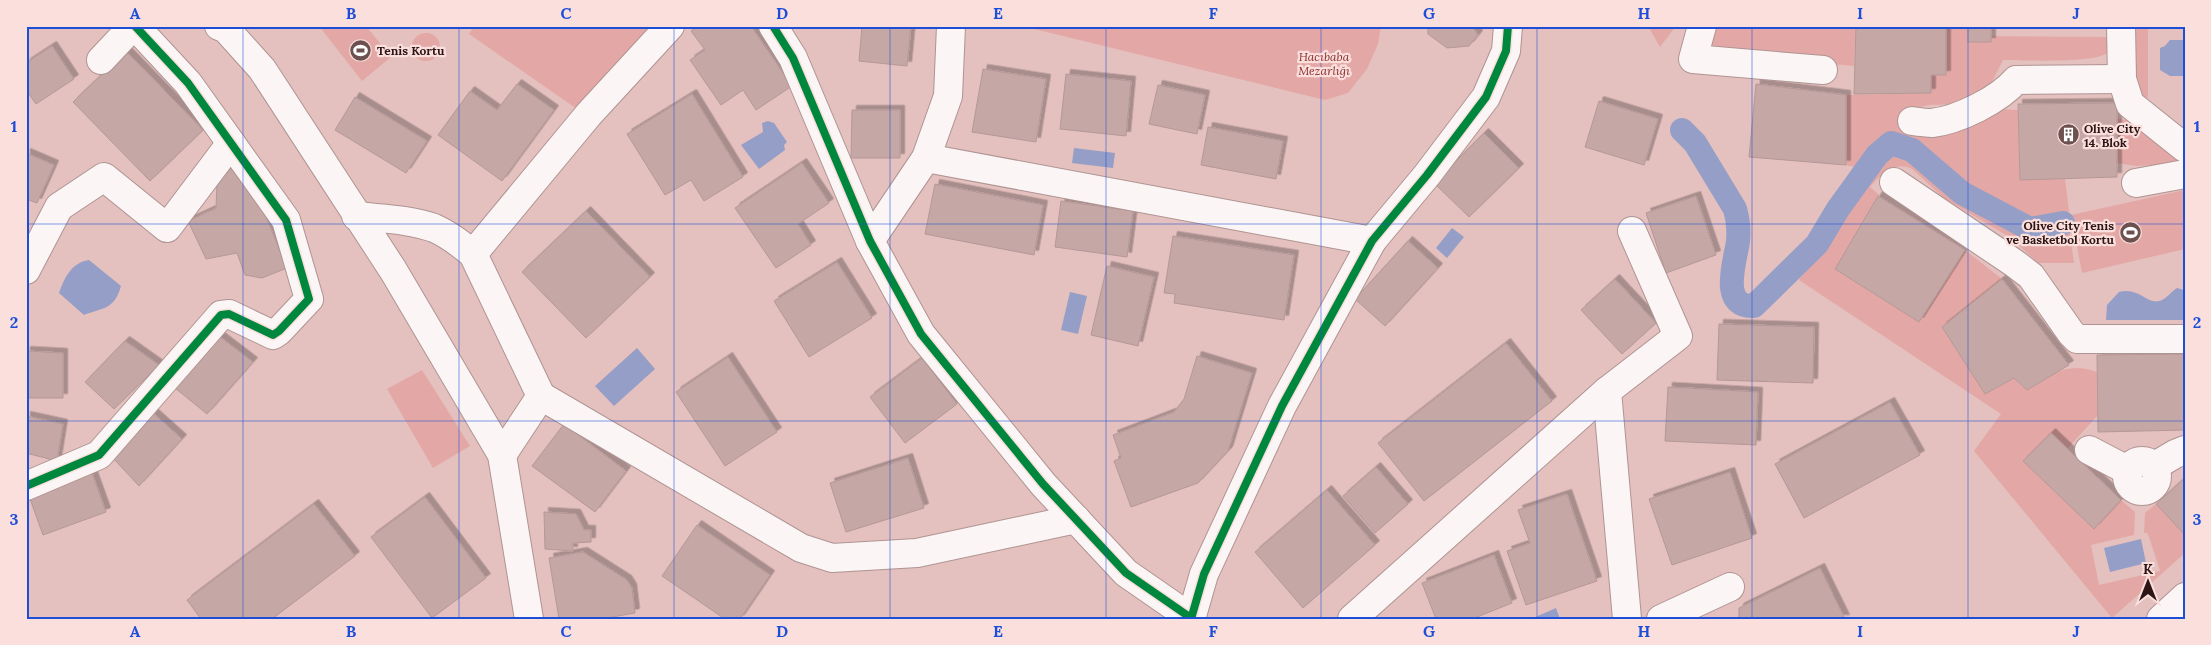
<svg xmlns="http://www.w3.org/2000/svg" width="2211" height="645" viewBox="0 0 2211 645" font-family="Lora,serif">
<defs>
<filter id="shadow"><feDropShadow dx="4.5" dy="-4.5" stdDeviation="0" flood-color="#0004"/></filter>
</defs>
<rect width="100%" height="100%" fill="#e4c0be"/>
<g fill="#e3a8a5">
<polygon points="319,26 366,26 391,57 362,81"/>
<polygon points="474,26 655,26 577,109 469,34"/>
<polygon points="1022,26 1381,26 1378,44 1367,69 1348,93 1325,100"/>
<polygon points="1648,26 1676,26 1660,47"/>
<polygon points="1710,26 1856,26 1854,66 1703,52"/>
<path d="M1946 26H1968V36L2107 37 2108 52C2097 64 2022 60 2003 60L1990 86 1962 104 1930 105 1904 110 1903 128 1917 136 1943 132 1997 109 2018 110 2020 179 2065 178 2069 211 2066 216 2039 223 2030 222 1947 174 1924 150 1895 140H1888L1859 168 1846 165V95L1931 93V75H1946Z"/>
<polygon points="2140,28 2148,29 2148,98 2141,95 2133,70 2134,30"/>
<circle cx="426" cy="47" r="14"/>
<polygon points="2117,118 2137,123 2185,163 2136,166 2117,163"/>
<path d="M1893 147 1910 153 1952 193 2029 233 2069 227 2074 263H2038L2011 238 1944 198 1912 169C1897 160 1880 175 1870 187L1879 195 1835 269 1919 322 1965 250 2002 279 1942 327 1985 394 2014 378 2027 390C2052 375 2066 361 2097 372L2098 415 2067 449 2051 433 2023 461 2094 529 2121 500 2135 512 2134 535 2091 545 2099 585 2160 571 2149 537 2147 533H2144L2145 513 2156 504 2185 535V553L2112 618 1974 451 2001 414 1799 280 1876 163Z"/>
<polygon points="2185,190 2185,249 2082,273 2071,215"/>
<polygon points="422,370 470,446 433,468 387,389"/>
</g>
<g fill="#949ec6">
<polygon points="2170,40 2185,40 2185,76 2170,76 2160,70 2160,48 2165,46"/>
<polygon points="768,121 774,123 787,142 784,145 785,150 759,169 741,145 763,132 762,123"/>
<polygon points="1074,148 1115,153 1113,168 1072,163"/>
<polygon points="1452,228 1464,237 1447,258 1436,248"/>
<path d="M89 260 121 286C114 310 104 307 84 315L59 293C65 277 71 263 89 260Z"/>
<path d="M2177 288 2184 290 2185 320H2106L2107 305 2119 292C2140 286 2148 307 2162 300 2168 297 2172 291 2177 288Z"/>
<polygon points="1070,292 1087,296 1078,334 1061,330"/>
<polygon points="637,348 655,369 614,406 595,386"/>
<polygon points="2141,539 2146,563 2110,572 2104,548"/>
<polygon points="1556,608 1560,619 1531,619"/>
</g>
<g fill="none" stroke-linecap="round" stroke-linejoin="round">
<path stroke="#949ec6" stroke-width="24" d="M1682 130 1695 143 1735 209C1738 219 1739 230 1738 241 1736 259 1718 308 1754 306L1817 244 1838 209 1877 155 1891 143 1912 150 1962 193 2030 229 2063 223"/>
</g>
<g fill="#c5a7a5" stroke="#b49897" filter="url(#shadow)">
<polygon points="698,26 751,26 792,86 756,110 743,90 721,105 690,60 705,50 691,31"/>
<polygon points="862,26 911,26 907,66 859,61"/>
<polygon points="1428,26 1472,26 1478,35 1469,46 1447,48 1428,34"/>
<polygon points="1856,26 1946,26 1946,75 1931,75 1931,93 1854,94"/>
<rect x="1968" y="26" width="23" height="16"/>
<polygon points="52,46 74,79 36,104 26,90 26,63"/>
<polygon points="126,51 203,130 150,181 73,102"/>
<polygon points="983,69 1046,79 1036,142 972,132"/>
<polygon points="1066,74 1131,81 1126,136 1060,129"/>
<polygon points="517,84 554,110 502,181 438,135 470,91 497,110"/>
<polygon points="1756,84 1846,95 1846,165 1749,157"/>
<polygon points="1158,85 1205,95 1197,134 1149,124"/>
<polygon points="692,94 743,177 704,201 691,180 665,195 627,134"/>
<polygon points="355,97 427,141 406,173 335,130"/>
<polygon points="1599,101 1658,119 1644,165 1585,147"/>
<polygon points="2117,103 2117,177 2020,180 2018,104"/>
<polygon points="852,110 900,110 900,158 851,158"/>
<polygon points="1208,127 1283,141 1276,179 1201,165"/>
<polygon points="1484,133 1519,168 1469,217 1434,183"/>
<polygon points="26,153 54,165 37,203 26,199"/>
<polygon points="237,162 257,195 287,268 262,278 245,275 237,253 206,259 188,221 216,208 217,183"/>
<polygon points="802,163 829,203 798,224 811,245 776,268 735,208"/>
<polygon points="935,184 1043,205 1034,255 925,234"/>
<polygon points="1696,196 1716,255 1666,273 1646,213"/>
<polygon points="1878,196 1965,250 1919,322 1835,269"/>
<polygon points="1061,201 1133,211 1127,257 1055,247"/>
<polygon points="586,211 650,277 586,338 522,272"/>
<polygon points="1173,236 1294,255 1284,320 1174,303 1175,294 1164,293"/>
<polygon points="1408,241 1438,268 1385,326 1355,299"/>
<polygon points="837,262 872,318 809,357 774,301"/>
<polygon points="1107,266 1154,277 1138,346 1091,335"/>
<polygon points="1615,279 1656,323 1622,354 1581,310"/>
<polygon points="2002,279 2069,365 2027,390 2014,378 1985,394 1942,327"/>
<polygon points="1719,324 1814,327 1813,383 1717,380"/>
<polygon points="219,336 253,362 207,414 175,388"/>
<polygon points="125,341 159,365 114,409 85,382"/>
<polygon points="1506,343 1552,401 1424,501 1378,443"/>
<polygon points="26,351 63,353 63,398 26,398"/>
<polygon points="2185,354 2185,430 2098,432 2097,355"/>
<polygon points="1197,356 1252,373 1228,451 1198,483 1131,507 1114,461 1121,458 1113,435 1174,412 1184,399"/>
<polygon points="728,357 777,432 725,466 676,392"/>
<polygon points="922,358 957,404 905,443 870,397"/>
<polygon points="1668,387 1758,392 1756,445 1665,441"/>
<polygon points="1890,402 1920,455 1804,518 1775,464"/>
<polygon points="153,413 182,439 139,486 112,457"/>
<polygon points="26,416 63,424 57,461 26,453"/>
<polygon points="564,424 626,471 595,512 532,466"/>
<polygon points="2051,433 2121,500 2094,529 2023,461"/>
<polygon points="908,458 924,508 846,532 830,483"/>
<polygon points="1376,467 1408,504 1375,533 1343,496"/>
<polygon points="1730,472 1752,538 1672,565 1649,499"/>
<polygon points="92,473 106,512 43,535 29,496"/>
<polygon points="2185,478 2185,535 2156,504"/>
<polygon points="1327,490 1375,545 1303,608 1255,552"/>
<polygon points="1567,494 1597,581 1526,605 1507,551 1530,543 1518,510"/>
<polygon points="425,497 486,578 432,618 371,537"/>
<polygon points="314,504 355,556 272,619 201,619 187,600"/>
<polygon points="544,512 576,514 584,530 591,530 591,542 573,543 573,551 545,549"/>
<polygon points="697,525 770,575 740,619 725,619 662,576"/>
<polygon points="583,552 627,580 632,588 635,613 601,619 559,619 549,558"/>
<polygon points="1494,555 1512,603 1472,619 1436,619 1422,583"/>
<polygon points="1820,568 1845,619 1739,619 1739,608"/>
</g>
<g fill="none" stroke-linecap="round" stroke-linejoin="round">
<defs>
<g id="minor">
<polyline points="219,26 226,29 262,69 393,270 502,455 529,619"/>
<polyline points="773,26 793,58 870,241 921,334 1043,484 1126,573 1191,618"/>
<polyline points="1702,26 1693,59 1823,70"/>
<polyline points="2121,26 2122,79 2130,104 2185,148"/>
<polyline points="101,60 133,26"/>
<path d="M1912 121C1919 122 1926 123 1932 123 1958 120 1999 100 2016 80L2122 79"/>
<polyline points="926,158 1372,241"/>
<polyline points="1894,182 2014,263 2031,276 2071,333 2077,339 2185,339"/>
<polyline points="2136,183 2185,174"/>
<path d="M356 216C382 219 409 219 434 228 448 234 461 244 473 254L541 396 502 455"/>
<polyline points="870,241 926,158 948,96 951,26"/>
<polyline points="473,254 589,114 670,26"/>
<polyline points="26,270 59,207 104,177 167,228 231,143"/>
<polyline points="1607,391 1627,619"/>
<polyline points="541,396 801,548 832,558 917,553 1076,519"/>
<polyline points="2089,450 2129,471"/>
<circle cx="2142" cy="476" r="15"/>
<polyline points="2153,467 2175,454 2185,450"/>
<polyline points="26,486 99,455 221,315 229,314 273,335 279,331 309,299 286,220 188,83 135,26"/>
<polyline points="1191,619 1204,574 1282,406 1372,241 1427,175 1486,97 1506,51 1508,26"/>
<polyline points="1352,619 1607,391 1678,336 1632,231"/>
<polyline points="1661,619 1730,587"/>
<polyline points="2161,619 2185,597"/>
</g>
</defs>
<use href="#minor" stroke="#af9493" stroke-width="30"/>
<use href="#minor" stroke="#fbf6f5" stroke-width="28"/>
<defs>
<g id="cycleway">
<polyline points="773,26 793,58 870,241 921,334 1043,484 1126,573 1191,618"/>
<polyline points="26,486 99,455 221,315 229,314 273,335 279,331 309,299 286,220 188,83 135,26"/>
<polyline points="1191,619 1204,574 1282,406 1372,241 1427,175 1486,97 1506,51 1508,26"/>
</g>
</defs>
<use href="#cycleway" stroke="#fadfdd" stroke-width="11"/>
<use href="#cycleway" stroke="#00873e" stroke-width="8"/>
</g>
<path fill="none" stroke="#1d4ed8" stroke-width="1" stroke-opacity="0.55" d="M243 26V619M459 26V619M674 26V619M890 26V619M1106 26V619M1321 26V619M1537 26V619M1752 26V619M1968 26V619M26 224H2185M26 421H2185"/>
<defs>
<symbol id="stadium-disc" viewBox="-11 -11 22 22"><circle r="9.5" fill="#6c5150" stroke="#fadfdd"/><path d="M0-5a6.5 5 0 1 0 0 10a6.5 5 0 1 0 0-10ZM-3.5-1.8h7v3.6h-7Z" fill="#fff"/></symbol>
<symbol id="building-disc" viewBox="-11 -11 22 22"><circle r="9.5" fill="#6c5150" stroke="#fadfdd"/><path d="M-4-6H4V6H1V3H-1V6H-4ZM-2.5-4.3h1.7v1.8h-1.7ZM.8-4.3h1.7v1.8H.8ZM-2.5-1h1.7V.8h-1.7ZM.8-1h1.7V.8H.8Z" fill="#fff"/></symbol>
</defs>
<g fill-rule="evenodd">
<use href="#stadium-disc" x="348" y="38" width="25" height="25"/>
<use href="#building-disc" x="2056" y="122" width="25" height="25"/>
<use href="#stadium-disc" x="2118" y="220" width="25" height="25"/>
</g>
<g text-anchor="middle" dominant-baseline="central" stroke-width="4.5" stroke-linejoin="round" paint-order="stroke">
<g font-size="12" font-weight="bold" fill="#2c1514" stroke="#fadfdd" text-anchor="start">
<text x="377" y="50">Tenis Kortu</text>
<text x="2084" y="128">Olive City<tspan x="2084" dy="14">14. Blok</tspan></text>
<text x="2114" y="225" text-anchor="end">Olive City Tenis<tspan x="2114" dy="14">ve Basketbol Kortu</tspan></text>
</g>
<g font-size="12" font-style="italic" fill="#882e2e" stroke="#fadfdd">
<text x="1324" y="56">Hacıbaba<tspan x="1324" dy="14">Mezarlığı</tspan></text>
</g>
</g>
<rect width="2211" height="645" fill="none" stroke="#fadfdd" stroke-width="55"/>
<g transform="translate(2148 582)" stroke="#fadfdd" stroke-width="4" paint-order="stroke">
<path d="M0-4L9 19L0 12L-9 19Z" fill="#2c1514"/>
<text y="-8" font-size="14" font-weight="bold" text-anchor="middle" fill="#2c1514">K</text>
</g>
<rect x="28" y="28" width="2156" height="590" fill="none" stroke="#1d4ed8" stroke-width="2"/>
<g font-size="16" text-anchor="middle" font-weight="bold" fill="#1d4ed8">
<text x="135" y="19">A</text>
<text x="351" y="19">B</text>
<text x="566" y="19">C</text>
<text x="782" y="19">D</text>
<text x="998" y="19">E</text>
<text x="1213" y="19">F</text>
<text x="1429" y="19">G</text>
<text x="1644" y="19">H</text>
<text x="1860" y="19">I</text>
<text x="2076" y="19">J</text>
<text x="14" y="132">1</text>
<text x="2197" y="132">1</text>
<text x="14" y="328">2</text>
<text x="2197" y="328">2</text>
<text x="14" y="525">3</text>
<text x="2197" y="525">3</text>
<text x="135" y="637">A</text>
<text x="351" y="637">B</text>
<text x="566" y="637">C</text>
<text x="782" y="637">D</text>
<text x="998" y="637">E</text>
<text x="1213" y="637">F</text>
<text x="1429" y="637">G</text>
<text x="1644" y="637">H</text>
<text x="1860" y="637">I</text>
<text x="2076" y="637">J</text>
</g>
</svg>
